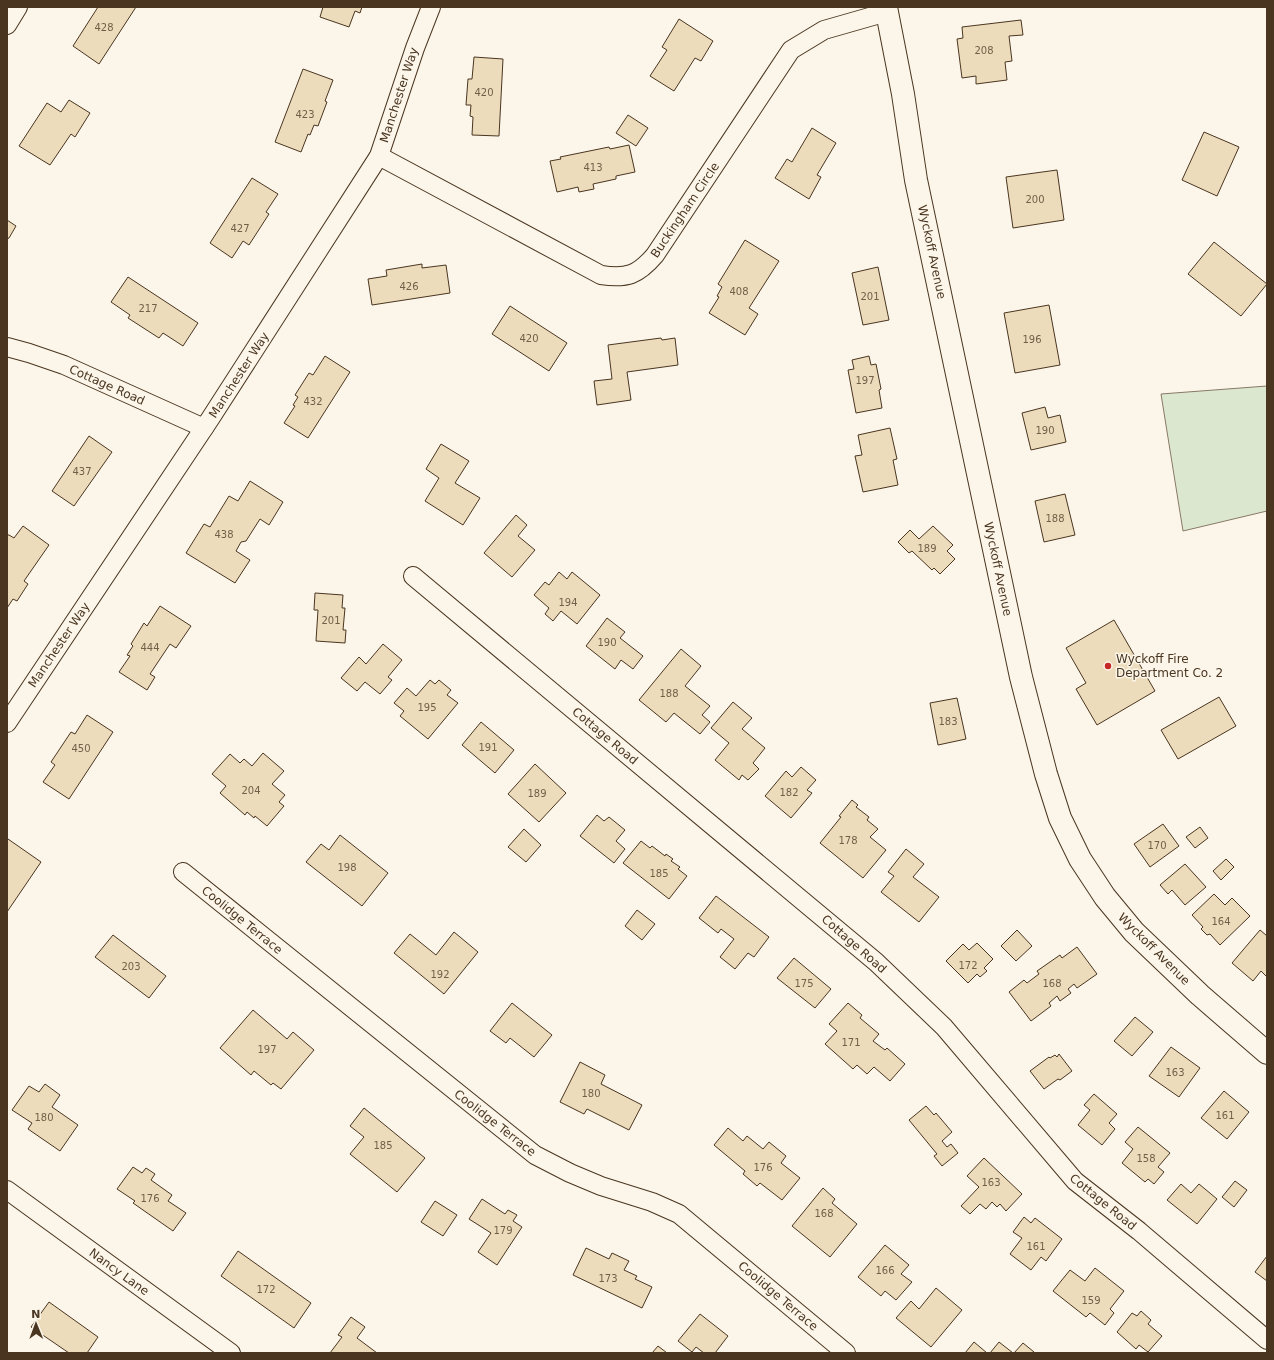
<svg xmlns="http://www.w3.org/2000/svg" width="1274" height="1360" viewBox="0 0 1274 1360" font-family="'DejaVu Sans',sans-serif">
<rect width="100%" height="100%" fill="#fbf6e9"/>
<polygon fill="#dce7d0" stroke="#887966" points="1267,386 1267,511 1183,531 1161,394"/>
<g fill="#ecdcbc" stroke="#4a3520">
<polygon points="98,7 136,7 99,64 73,46"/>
<polygon points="323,7 362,7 360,13 355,11 349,27 320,17"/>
<polygon points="679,19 713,41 701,61 695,58 674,91 650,76 667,50 662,47"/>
<polygon points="1021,20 1023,35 1009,36 1012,61 1005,62 1007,80 976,84 976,76 962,78 957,39 963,38 962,27"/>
<polygon points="474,57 503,59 499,136 472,135 473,117 470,116 471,105 466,105 468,79 472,79"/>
<polygon points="303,69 333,80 325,101 327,102 318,126 314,125 310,135 308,134 301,152 275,142"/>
<polygon points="69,100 90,113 75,137 71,134 50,165 19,146 47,103 61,112"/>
<polygon points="628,115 648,128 636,146 616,133"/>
<polygon points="812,128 836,143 817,175 821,177 809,199 775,178 787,159 792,162"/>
<polygon points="1204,132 1239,147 1217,196 1182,180"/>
<polygon points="629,145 635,172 616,176 616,179 593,184 594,189 579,192 578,187 557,192 550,161 561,159 560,157 609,147 610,149"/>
<polygon points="1057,170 1064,220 1013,228 1006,177"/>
<polygon points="252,178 278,194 266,212 269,214 249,245 243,241 232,258 210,243"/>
<polygon points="7,220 16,226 9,238 7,239"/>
<polygon points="745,240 779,261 749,308 758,314 745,335 709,313 719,297 717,296 722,287 718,284"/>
<polygon points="1214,242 1267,284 1241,316 1188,274"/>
<polygon points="422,264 422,268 446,265 450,293 372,305 368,279 387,276 386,270"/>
<polygon points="878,267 889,320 863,325 852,273"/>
<polygon points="128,277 198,323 183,346 163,333 159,338 128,318 130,315 111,302"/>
<polygon points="1049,305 1060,365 1015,373 1004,313"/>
<polygon points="510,306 567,343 549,371 492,334"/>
<polygon points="661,338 662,340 675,338 678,365 627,372 631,400 597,405 594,381 612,379 608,345"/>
<polygon points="325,356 350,372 308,438 284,423 295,406 293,405 298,397 295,395 309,373 313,375"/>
<polygon points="869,356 871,365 876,364 881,389 879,390 882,408 856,413 848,370 854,369 852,360"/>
<polygon points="1045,407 1048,418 1060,415 1066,442 1031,450 1022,413"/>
<polygon points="890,428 897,459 893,460 898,485 863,492 855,456 862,455 858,435"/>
<polygon points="89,436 112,452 74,506 52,491"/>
<polygon points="441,444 469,461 455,483 480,498 463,525 425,501 439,478 426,469"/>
<polygon points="250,481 283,502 269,525 260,519 246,541 241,542 236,551 250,560 235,583 186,553 204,524 210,527 229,496 238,501"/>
<polygon points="1065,494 1075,535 1044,542 1035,501"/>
<polygon points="516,515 527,525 518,536 535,550 512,577 484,553"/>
<polygon points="23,526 49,545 24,581 28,584 17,601 13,599 7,608 7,535 9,535 14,538"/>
<polygon points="933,526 953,545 947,551 955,559 940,574 934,568 932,570 912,551 909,553 898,542 910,530 919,539"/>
<polygon points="559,572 567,579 572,572 600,595 577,624 561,611 553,621 545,614 549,608 534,595 545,582 549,585"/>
<polygon points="315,593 343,595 342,608 345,608 343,630 346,630 345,643 316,641 318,610 314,610"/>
<polygon points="160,606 191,626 176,648 170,644 150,674 155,677 147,690 119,672 130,656 127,655 133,646 131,644 144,623 147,626"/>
<polygon points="607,618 625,632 620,638 643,656 633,669 621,660 615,669 586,646"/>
<polygon points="1114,620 1155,691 1097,725 1076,689 1086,683 1066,648"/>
<polygon points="383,644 402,660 388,677 392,680 380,694 365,682 357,691 341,678 359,657 366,664"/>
<polygon points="681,649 701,666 685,686 710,706 702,715 710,722 700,734 674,713 666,722 639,700"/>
<polygon points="430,680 435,684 439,680 451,690 447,695 458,703 428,739 400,716 404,711 394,703 407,688 416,696"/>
<polygon points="1219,697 1236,726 1178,759 1161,730"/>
<polygon points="957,698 966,739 938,745 930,703"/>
<polygon points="733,702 752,718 742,729 765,748 753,763 759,769 748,780 742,775 739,780 715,760 729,743 711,728"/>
<polygon points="87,715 113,732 69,799 43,782 55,765 51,762 71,732 75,734"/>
<polygon points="481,722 514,750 495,773 462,745"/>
<polygon points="263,753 284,771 272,784 285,795 279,802 284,806 267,826 255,816 254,818 247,812 245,815 220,793 226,786 212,774 230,754 240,763 244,759 252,766"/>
<polygon points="535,764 566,793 539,822 508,794"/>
<polygon points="801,767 816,780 807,790 812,793 791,818 765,796 786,771 792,777"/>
<polygon points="852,800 858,805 856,807 869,817 867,820 878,829 870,837 886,850 863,878 820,843 841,817 839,816"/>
<polygon points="597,815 604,821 609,817 625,830 616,841 625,849 614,863 580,836"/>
<polygon points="1163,824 1179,846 1150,867 1134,844"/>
<polygon points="1200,827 1208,838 1195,848 1186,837"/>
<polygon points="524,829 541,845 526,862 508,847"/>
<polygon points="340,835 388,873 362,906 306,862 321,844 329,850"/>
<polygon points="8,839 41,862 7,912 7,841"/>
<polygon points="641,841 650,848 652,846 665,856 666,854 673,859 671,861 680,867 678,869 687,876 669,899 623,863"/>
<polygon points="906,849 924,864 913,877 939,897 919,922 881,892 894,876 888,872"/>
<polygon points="1226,859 1234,867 1221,880 1213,871"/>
<polygon points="1185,864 1206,887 1185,905 1172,890 1168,894 1160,885"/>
<polygon points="1214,894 1225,905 1232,898 1250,916 1220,945 1210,934 1207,935 1201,929 1203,927 1192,915"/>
<polygon points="716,896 769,937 754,957 748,953 735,969 720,957 734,939 721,929 718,933 699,918"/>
<polygon points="637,910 655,924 642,940 625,926"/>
<polygon points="1017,930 1032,946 1016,961 1001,946"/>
<polygon points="1260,930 1267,936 1267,977 1261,971 1253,981 1232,963"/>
<polygon points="454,932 478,952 444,994 394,953 410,934 436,955"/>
<polygon points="113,935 166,976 149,998 95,957"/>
<polygon points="977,943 993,959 984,968 987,971 980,977 977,974 968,983 946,961 963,944 969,950"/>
<polygon points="1077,947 1097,974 1077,988 1074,984 1068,989 1071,993 1060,1001 1057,996 1049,1003 1051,1006 1031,1021 1009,992 1024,980 1027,983 1039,974 1037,971 1060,955 1062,958"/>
<polygon points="794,958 831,989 815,1008 777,978"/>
<polygon points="512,1003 552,1035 534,1057 510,1038 506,1043 490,1031"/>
<polygon points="848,1003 862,1015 860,1018 879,1034 873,1041 885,1050 887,1048 905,1064 890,1081 874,1067 867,1074 857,1065 853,1069 825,1044 837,1031 829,1024"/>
<polygon points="253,1010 287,1039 293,1032 314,1050 281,1089 273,1083 271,1085 254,1071 251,1075 220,1048"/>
<polygon points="1135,1017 1153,1032 1132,1056 1114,1041"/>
<polygon points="1171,1047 1200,1068 1179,1097 1149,1076"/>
<polygon points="1059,1054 1072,1071 1060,1080 1058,1079 1044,1089 1030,1071 1049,1057 1050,1058 1055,1055 1057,1057"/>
<polygon points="580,1062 605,1075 601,1084 642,1105 629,1130 587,1109 584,1114 560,1102"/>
<polygon points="45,1084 60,1095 52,1107 78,1125 60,1151 28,1129 32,1123 12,1110 29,1086 39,1092"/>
<polygon points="1224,1091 1249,1112 1227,1139 1201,1118"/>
<polygon points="1094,1094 1117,1114 1109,1123 1115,1129 1102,1145 1078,1125 1090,1110 1084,1105"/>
<polygon points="926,1106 934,1115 936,1113 952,1132 942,1141 947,1147 951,1144 958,1153 942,1166 934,1156 937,1154 909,1120"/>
<polygon points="364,1108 425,1158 397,1192 350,1154 364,1137 350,1126"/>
<polygon points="1138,1127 1170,1153 1158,1167 1164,1172 1154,1184 1148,1179 1145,1182 1122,1163 1133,1149 1125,1142"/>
<polygon points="728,1128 743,1141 747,1136 763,1149 769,1142 786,1156 781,1163 800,1178 782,1200 760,1183 757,1186 743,1174 745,1171 714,1145"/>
<polygon points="984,1158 1022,1194 1006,1211 1000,1204 997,1207 992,1202 986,1209 980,1204 970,1214 961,1206 979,1187 967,1176"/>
<polygon points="133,1167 142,1173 146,1168 155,1174 151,1180 172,1195 168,1201 186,1213 173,1231 133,1203 135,1201 117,1189"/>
<polygon points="1235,1181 1247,1190 1234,1207 1222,1197"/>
<polygon points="1181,1184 1191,1193 1199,1184 1217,1199 1197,1224 1167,1200"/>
<polygon points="823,1188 835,1199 832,1203 857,1224 830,1257 792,1226"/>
<polygon points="482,1199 505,1214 508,1210 517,1215 513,1221 522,1227 497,1265 478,1252 491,1233 469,1219"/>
<polygon points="435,1201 457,1215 443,1236 421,1222"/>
<polygon points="1024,1217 1031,1223 1035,1218 1062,1239 1046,1261 1041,1257 1031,1270 1010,1254 1022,1238 1013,1232"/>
<polygon points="885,1245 909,1265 901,1274 912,1282 896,1300 885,1291 881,1296 858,1277"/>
<polygon points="586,1248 609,1259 612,1253 629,1261 624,1270 637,1276 635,1279 652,1287 642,1308 573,1275"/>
<polygon points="238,1251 311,1303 294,1328 221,1276"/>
<polygon points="1267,1256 1267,1281 1255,1272"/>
<polygon points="1095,1268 1124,1291 1110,1309 1114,1313 1105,1325 1090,1313 1086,1317 1053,1291 1070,1270 1085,1281"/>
<polygon points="936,1288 962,1310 931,1347 896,1318 911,1301 919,1309"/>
<polygon points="49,1302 98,1337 87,1353 69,1353 31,1327"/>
<polygon points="1141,1311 1151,1320 1148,1324 1162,1336 1148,1352 1139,1345 1136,1349 1117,1332 1132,1313 1137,1316"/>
<polygon points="700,1314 728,1336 715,1353 704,1353 696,1347 692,1352 678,1341"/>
<polygon points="351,1317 365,1327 357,1338 377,1353 330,1353 342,1337 338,1335"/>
<polygon points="974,1342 987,1353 965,1353"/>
<polygon points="999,1342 1013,1353 990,1353"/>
<polygon points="1023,1343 1034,1352 1033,1353 1014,1353"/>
<polygon points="658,1346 667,1353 652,1353"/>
</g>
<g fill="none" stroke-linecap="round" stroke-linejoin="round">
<defs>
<g id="minor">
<polyline points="7,25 18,7"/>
<path d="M379 156 601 275C627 279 638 275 655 255L791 50 824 30 887 12"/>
<polyline points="7,347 29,353 64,365 204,428"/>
<polyline points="413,576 876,962 944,1027 1075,1181 1139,1231 1267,1340"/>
<polyline points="7,723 210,419 379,156 415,48 431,7"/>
<polyline points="183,872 535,1155 570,1173 601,1186 652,1202 679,1214 846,1353"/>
<polyline points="7,1190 231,1353"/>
</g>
<polyline id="primary" points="886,7 903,94 916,180 1021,677 1046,774 1060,818 1080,859 1105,897 1134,932 1200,995 1267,1053"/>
</defs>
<use href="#minor" stroke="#4a3520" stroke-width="20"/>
<use href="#primary" stroke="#4a3520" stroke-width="24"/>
<use href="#minor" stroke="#fbf6e9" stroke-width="18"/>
<use href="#primary" stroke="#fbf6e9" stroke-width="22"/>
</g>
<circle fill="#c62828" stroke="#fbf6e9" stroke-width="1.5" cx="1108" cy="666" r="4"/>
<g text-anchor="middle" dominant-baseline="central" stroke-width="3" stroke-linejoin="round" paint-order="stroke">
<g font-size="10" fill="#725f47">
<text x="104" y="27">428</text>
<text x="984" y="50">208</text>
<text x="484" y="92">420</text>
<text x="305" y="114">423</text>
<text x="593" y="167">413</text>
<text x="1035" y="199">200</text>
<text x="240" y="228">427</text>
<text x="409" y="286">426</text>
<text x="739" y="291">408</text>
<text x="870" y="296">201</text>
<text x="148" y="308">217</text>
<text x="529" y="338">420</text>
<text x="1032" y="339">196</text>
<text x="865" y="380">197</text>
<text x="313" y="401">432</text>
<text x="1045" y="430">190</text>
<text x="82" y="471">437</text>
<text x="1055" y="518">188</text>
<text x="224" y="534">438</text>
<text x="927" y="548">189</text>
<text x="568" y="602">194</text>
<text x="331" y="620">201</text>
<text x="607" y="642">190</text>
<text x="150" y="647">444</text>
<text x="669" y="693">188</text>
<text x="427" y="707">195</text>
<text x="948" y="721">183</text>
<text x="488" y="747">191</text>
<text x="81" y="748">450</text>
<text x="251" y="790">204</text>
<text x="789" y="792">182</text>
<text x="537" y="793">189</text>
<text x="848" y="840">178</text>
<text x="1157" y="845">170</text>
<text x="347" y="867">198</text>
<text x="659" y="873">185</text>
<text x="1221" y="921">164</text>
<text x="968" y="965">172</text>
<text x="131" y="966">203</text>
<text x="440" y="974">192</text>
<text x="804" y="983">175</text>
<text x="1052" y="983">168</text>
<text x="851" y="1042">171</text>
<text x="267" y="1049">197</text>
<text x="1175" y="1072">163</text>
<text x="591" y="1093">180</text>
<text x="1225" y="1115">161</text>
<text x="44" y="1117">180</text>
<text x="383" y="1145">185</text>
<text x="1146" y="1158">158</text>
<text x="763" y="1167">176</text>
<text x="991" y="1182">163</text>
<text x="150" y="1198">176</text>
<text x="824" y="1213">168</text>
<text x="503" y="1230">179</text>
<text x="1036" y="1246">161</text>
<text x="885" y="1270">166</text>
<text x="608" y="1278">173</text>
<text x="266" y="1289">172</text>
<text x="1091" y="1300">159</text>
</g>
<g font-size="12" fill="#4a3520" stroke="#fbf6e9">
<text transform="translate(399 95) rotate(-72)">Manchester Way</text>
<text transform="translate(685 210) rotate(-56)">Buckingham Circle</text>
<text transform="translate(932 252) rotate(78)">Wyckoff Avenue</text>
<text transform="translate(239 375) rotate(-57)">Manchester Way</text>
<text transform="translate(107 385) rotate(24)">Cottage Road</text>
<text transform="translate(998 569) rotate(78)">Wyckoff Avenue</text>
<text transform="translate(59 645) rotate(-56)">Manchester Way</text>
<text transform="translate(605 736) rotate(40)">Cottage Road</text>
<text transform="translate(242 920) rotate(39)">Coolidge Terrace</text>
<text transform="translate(854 944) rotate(41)">Cottage Road</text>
<text transform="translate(1154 949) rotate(45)">Wyckoff Avenue</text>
<text transform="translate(495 1123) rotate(38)">Coolidge Terrace</text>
<text transform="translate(1103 1202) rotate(39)">Cottage Road</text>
<text transform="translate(119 1272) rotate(36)">Nancy Lane</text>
<text transform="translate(778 1296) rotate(40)">Coolidge Terrace</text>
</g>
<g font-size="12" fill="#4a3520" stroke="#fbf6e9" text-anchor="start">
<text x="1116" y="659">Wyckoff Fire<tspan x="1116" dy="14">Department Co. 2</tspan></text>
</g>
</g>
<rect width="1274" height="1360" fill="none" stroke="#4a3520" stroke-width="16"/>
<g transform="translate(36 1324) rotate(359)" stroke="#fbf6e9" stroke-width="3" paint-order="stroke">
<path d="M0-3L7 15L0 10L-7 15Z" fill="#4a3520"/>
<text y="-6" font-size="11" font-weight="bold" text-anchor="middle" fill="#4a3520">N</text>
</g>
</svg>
